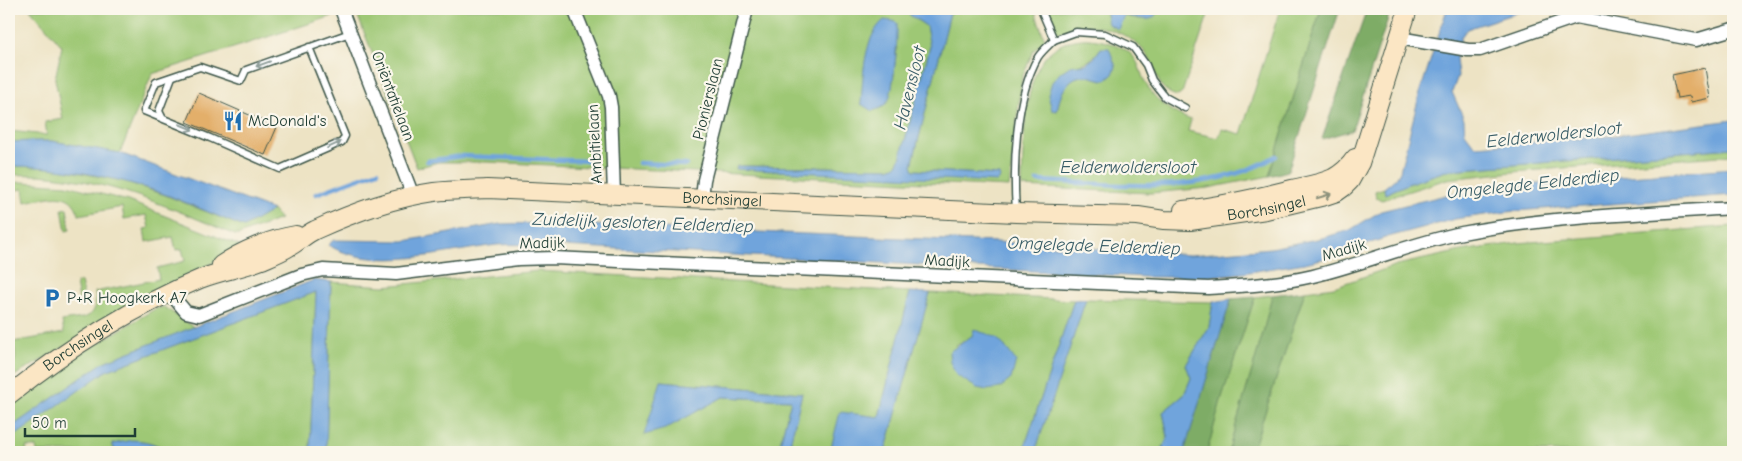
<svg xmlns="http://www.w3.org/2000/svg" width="1742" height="461" viewBox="0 0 1742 461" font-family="'Comic Neue',sans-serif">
<rect width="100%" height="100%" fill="#fbf7ec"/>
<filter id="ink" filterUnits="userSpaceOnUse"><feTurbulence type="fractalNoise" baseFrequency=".02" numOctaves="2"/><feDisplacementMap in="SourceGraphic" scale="10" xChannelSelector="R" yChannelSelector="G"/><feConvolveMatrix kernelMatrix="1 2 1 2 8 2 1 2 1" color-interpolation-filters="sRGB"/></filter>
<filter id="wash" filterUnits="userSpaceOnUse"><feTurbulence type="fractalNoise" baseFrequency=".0096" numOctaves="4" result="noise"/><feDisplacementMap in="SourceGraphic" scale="20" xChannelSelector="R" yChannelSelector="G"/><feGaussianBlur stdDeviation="1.12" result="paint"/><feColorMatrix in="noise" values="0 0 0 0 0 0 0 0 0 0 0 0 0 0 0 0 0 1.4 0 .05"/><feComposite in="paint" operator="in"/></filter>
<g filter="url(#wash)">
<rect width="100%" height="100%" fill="#ede3c4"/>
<g fill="#9ec874" stroke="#5e8254" fill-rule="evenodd">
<path d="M30 9H878L907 13 926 26 930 46 900 159 897 165 889 168 737 166 736 167 999 175 914 170 912 166 951 9H1036L1037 17 1045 40 1034 50 1022 77 1009 187 487 162H438L417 168 355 9 152 74 120 153 52 141 9 142V131L47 135 45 122 63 119 55 79 62 46ZM870 40 897 47C894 66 895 92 883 107L861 104 865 68Z"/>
<path d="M1049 9H1105L1108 24 1118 28 1124 16 1140 19 1159 11 1158 9H1210L1182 93 1178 96C1156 92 1157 69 1147 55 1133 35 1106 25 1082 26 1074 26 1066 30 1059 33 1051 27 1049 19 1049 9Z"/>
<path d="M1280 9H1321L1269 176 1208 188 1150 193 1022 187C1023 154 1023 87 1043 60 1052 47 1067 40 1082 39 1094 38 1116 43 1126 50 1137 57 1139 67 1143 78 1152 99 1171 113 1191 120L1188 131 1218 138 1222 129 1241 134ZM1101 48 1113 74C1102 84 1100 78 1087 76 1067 73 1060 95 1057 111L1061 72C1080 60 1086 69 1101 48Z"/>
<polygon points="1733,148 1733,155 1513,172 1447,179 1382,200 1376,198 1375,191 1384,188 1385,194 1410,183 1449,170"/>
<path d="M9 166 49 167 123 181 165 195 244 227 273 210 280 219 239 235H235C162 204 90 171 9 175Z"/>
<path d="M22 182 67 185 128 201 240 246 231 253 179 280 9 379V367C19 361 15 352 13 342L64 333 62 321C84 317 99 321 95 292L159 279 157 268 185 261 182 249 176 250 173 237 146 242 144 229 149 228 146 215 124 219 122 207 79 215C71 187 48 198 25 202L23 189 9 191V183Z"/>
<polygon points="67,208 70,230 66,231 62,209"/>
<polygon points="1733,226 1733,452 1252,452 1305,291 1334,287 1397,265 1461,251 1518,243"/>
<polygon points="538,271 910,292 879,417 841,413 830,452 788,452 802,393 661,381 684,417 723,397 791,400 778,452 326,452 331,282 384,286"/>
<polygon points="81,282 85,304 80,305 76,283"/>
<path d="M316 292 310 452H169C149 438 135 439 112 445L116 452H37L36 447H26L27 452H9V403L71 359 155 309 164 307 194 327 104 362 10 428 15 435 106 371Z"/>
<path d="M930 293 1074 300 1023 452H885ZM981 333 990 335 1012 372 1011 379 956 345 972 336Z"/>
<polygon points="1272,295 1263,333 1228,452 1207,452 1221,400 1255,297"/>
<polygon points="1086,299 1213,302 1209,327 1186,365 1191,378 1184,395 1163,412 1168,437 1161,452 1035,452"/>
</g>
<g fill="#7eac66" stroke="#4e744d">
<polygon points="1321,9 1340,9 1288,171 1269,176"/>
<polygon points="1367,9 1391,9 1352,130 1322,139"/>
<polygon points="1305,291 1252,452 1228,452 1263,333 1272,295"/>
<polygon points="1255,297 1221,400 1207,452 1184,452 1231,299"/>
</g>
<g fill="#70a4dc" stroke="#487088">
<polygon points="878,9 951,9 912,165 914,170 999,175 1000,178 997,182 736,169 737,166 889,168 897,165 900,159 930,47 926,26 907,13"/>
<path d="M1105 9H1158C1154 27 1137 16 1124 16L1118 29 1108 24Z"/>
<polygon points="1447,9 1528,9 1467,29 1461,37 1456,59 1458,76 1452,92 1464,119 1465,133 1475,146 1602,137 1733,120 1733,148 1449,170 1410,183 1385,194 1384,188 1396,178 1400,171 1420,92"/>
<path d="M884 20 893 21 897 23C898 35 894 92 888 101 884 108 878 109 872 111L861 104C863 79 863 37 884 20Z"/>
<path d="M1101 48H1109L1116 67 1113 74 1106 80C1099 80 1094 77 1087 76 1067 74 1060 95 1057 111L1052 110 1048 95 1052 82 1061 72 1070 66 1086 64 1094 58Z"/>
<path d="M31 141H52L120 153 273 210 244 227C204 211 164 191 122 181 85 172 47 166 9 166V142Z"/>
<path d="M1733 168V195L1515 211 1455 219 1388 237 1326 258 1305 263 1243 273 1202 277H1145L544 245C528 245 512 244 497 245 446 251 375 273 328 245L334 240 404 241 500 224 544 223 997 242 1190 255 1271 248 1322 238 1350 230 1381 211 1450 194 1512 185Z"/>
<polygon points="314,280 331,282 326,452 310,452 316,292 106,371 15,436 10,428 104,362"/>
<polygon points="910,292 930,293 885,452 830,452 840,412 879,417"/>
<polygon points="1086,299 1035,452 1023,452 1074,300"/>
<polygon points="1231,299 1184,452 1161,452 1168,437 1163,412 1184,395 1191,378 1186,365 1209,327 1213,302"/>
<path d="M974 329C980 333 983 332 990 335 1000 338 1009 352 1016 361L1011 379 1000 388 987 390 977 388 956 375 950 362 949 352 972 336Z"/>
<polygon points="661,381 802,393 788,452 778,452 791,400 723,397 665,429 644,435"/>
<path d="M132 440C147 441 157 444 169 452H116L112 444Z"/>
</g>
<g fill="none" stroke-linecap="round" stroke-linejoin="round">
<g stroke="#70a4dc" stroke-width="4.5">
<polyline points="427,161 462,156 589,161"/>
<polyline points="639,163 686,165"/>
<path d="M1037 181C1114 183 1207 198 1276 156"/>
<polyline points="316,194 378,171"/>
</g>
</g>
<g id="blocks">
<g fill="#e3af6a">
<polygon points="1705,68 1710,98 1691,102 1690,96 1677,98 1672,75"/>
<polygon points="199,93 277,127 265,155 187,122"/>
</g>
</g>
</g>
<g filter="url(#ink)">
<use href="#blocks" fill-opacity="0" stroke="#3e564a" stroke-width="1"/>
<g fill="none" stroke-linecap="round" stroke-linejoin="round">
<defs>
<g id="lane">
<polyline points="1054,40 1076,32 1105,34 1133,47 1146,65 1152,80 1165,97 1185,108"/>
<polyline points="309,47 345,136 342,142 280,169 210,138 144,111 156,82 200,67 241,81 246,70 350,33"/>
<polyline points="162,117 159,111 172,77"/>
<path d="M1016 212C1013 166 1015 97 1038 57 1042 51 1049 45 1054 40L1042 12V9"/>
</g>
<g id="street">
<polyline points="341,9 413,196"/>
<polyline points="574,9 609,96 611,107 614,195"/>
<polyline points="1399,38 1468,50 1480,50 1576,17 1696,40 1733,29"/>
<polyline points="702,198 704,180 747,9"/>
<path d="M170 293 186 312 199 315 301 275 323 270 396 274 518 259 554 258 1208 288C1244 286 1279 284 1313 276 1363 264 1412 243 1462 233 1551 216 1643 214 1733 208"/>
</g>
<g id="secondary">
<path d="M1183 210C1220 206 1256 198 1292 189 1305 186 1320 184 1333 178 1342 173 1349 167 1355 158"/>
<path d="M221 265C243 250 271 239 296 235"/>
<path id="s1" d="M9 395C67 349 131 308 200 279 220 271 242 268 262 260 271 256 281 252 289 247 298 242 305 235 315 230 352 213 392 198 434 192 451 190 469 190 487 189L1016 213 1138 216 1164 220 1190 221 1266 210 1325 196 1337 192 1344 187 1350 181 1360 163 1408 9"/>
</g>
</defs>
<use href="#lane" stroke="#3e564a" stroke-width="9"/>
<use href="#street" stroke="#3e564a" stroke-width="15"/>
<use href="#secondary" stroke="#3e564a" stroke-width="20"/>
<use href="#lane" stroke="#fff" stroke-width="6"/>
<use href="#street" stroke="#fff" stroke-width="12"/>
<use href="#secondary" stroke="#fbe6c4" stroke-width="18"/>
</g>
<defs><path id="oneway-shaft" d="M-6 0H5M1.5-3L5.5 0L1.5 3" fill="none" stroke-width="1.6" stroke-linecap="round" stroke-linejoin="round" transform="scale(1.25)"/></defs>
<g stroke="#8f9e9a">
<use href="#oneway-shaft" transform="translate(263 64) rotate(160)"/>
<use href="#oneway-shaft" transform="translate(186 127) rotate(23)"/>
<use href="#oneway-shaft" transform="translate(334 145) rotate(-24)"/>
</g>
<use stroke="#8d927c" href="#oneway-shaft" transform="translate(1324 196) rotate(-17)"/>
</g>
<defs>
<symbol id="restaurant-bare" viewBox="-9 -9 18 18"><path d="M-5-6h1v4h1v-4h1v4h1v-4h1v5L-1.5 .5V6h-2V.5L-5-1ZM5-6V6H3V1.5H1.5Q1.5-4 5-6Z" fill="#1f6fb2" stroke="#fbf7ec" stroke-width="2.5" paint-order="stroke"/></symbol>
<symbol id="parking-bare" viewBox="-9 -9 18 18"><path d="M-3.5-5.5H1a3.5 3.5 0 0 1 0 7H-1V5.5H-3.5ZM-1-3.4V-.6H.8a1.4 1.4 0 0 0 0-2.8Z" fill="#1f6fb2" stroke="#fbf7ec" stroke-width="2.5" paint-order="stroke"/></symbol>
</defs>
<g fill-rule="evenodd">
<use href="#restaurant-bare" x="219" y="107" width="28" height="28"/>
<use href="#parking-bare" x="38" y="284" width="28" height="28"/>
</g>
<g text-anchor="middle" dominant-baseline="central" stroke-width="4.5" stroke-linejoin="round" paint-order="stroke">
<g font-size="16" fill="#1f3d34" stroke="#fbf7ec">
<text transform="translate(393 96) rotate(69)">Oriëntatielaan</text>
<text transform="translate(708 99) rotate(-76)">Pionierslaan</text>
<text transform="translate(595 144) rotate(-93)">Ambitielaan</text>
<text stroke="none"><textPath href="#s1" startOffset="764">Borchsingel</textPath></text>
<text stroke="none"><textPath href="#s1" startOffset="1310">Borchsingel</textPath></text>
<text transform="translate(542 243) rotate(-1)">Madijk</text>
<text transform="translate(1344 250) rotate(-16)">Madijk</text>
<text transform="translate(947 261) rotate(3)">Madijk</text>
<text stroke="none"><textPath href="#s1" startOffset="85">Borchsingel</textPath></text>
</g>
<g font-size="16" fill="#1f3d34" stroke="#fbf7ec" text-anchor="start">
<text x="248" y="121">McDonald's</text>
<text x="67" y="298">P+R Hoogkerk A7</text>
</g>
<g font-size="18" font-style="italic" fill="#375c66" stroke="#fbf7ec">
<text transform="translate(910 88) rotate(-76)">Havensloot</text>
<text transform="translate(1554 135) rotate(-6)">Eelderwoldersloot</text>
<text x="1128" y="167">Eelderwoldersloot</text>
<text transform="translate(1533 184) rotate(-6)">Omgelegde Eelderdiep</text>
<text transform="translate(643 223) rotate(2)">Zuidelijk gesloten Eelderdiep</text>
<text transform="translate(1094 246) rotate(2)">Omgelegde Eelderdiep</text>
</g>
</g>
<rect width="1742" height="461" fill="none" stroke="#fbf7ec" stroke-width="30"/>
<path d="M25 428v8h110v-8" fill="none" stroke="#1f3d34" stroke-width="2.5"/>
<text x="32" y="428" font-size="15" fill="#1f3d34" stroke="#fbf7ec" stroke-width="4" paint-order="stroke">50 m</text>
</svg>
